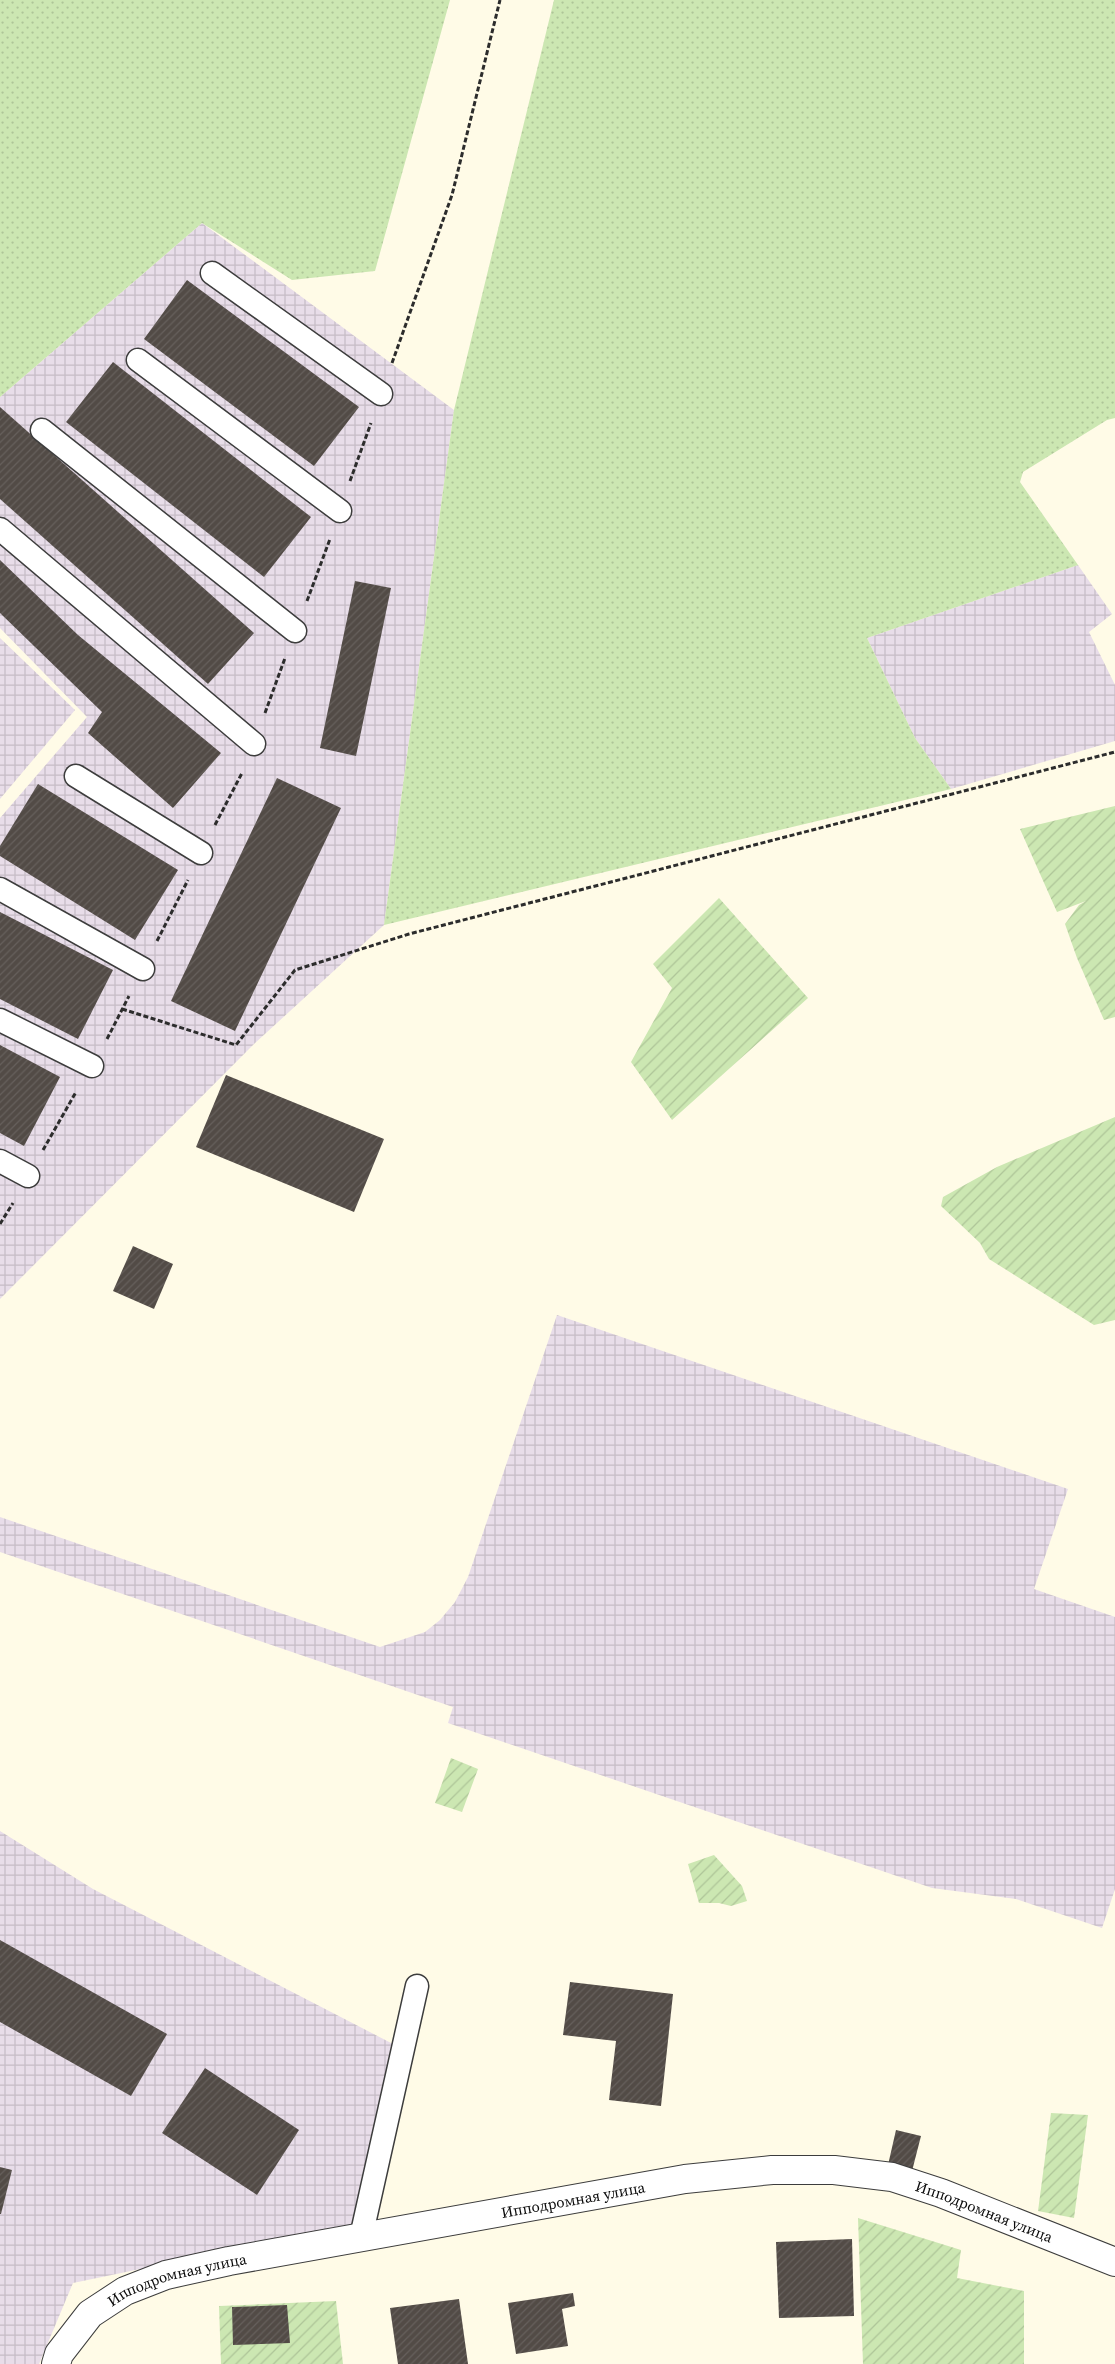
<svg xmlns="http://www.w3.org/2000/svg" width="1115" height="2364" viewBox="0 0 1115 2364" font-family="'Source Serif 4',serif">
<defs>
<pattern id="industrial-grid" width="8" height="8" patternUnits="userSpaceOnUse" patternTransform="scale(1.25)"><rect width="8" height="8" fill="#e8dde9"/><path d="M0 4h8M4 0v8" fill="none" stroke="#c6bcc6"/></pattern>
<pattern id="grass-dots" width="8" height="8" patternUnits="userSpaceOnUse" patternTransform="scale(1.25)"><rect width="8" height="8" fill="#cce7b2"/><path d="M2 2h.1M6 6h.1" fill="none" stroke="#aec598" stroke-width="1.8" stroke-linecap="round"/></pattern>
<pattern id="garden-furrows" width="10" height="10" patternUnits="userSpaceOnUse" patternTransform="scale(1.25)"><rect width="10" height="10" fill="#cce7b2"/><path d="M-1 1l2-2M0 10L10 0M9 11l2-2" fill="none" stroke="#aec598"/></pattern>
<pattern id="building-hatch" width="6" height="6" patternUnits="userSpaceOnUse" patternTransform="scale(1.25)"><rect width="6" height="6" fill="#524b46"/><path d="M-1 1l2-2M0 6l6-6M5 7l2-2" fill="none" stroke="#66605c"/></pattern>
</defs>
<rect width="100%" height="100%" fill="#fffbe7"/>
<g fill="url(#industrial-grid)">
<polygon points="202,223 454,410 384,925 254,1044 0,1299 0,818 87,717 0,628 0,397"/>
<polygon points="1078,565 1112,614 1089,632 1115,685 1115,741 951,789 915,738 867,638"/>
<polygon points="0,638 75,710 0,799"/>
<polygon points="557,1315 1068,1489 1034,1589 1115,1617 1115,1889 1102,1928 1016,1899 932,1888 448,1723 453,1707 0,1552 0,1517 380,1647 425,1632 440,1620 455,1602 468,1577"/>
<polygon points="0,1831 93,1889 393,2044 352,2225 73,2283 39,2364 0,2364"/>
</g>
<g fill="url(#grass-dots)">
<polygon points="0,0 450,0 375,271 292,280 202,223 0,397"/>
<polygon points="554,0 1115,0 1115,418 1107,420 1023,472 1020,482 1078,565 867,638 915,738 951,789 384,925 454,410"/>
</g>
<g fill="url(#garden-furrows)">
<polygon points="1115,806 1115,1017 1104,1020 1077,958 1065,924 1079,905 1086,901 1057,912 1020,829"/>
<polygon points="719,898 808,998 672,1120 631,1062 672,988 653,964"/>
<polygon points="1115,1117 1115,1320 1094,1325 989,1259 980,1243 941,1206 943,1197 997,1167"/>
<polygon points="451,1758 478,1769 462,1812 435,1803"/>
<polygon points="714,1855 742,1886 747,1901 731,1906 719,1903 699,1903 688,1864"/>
<polygon points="1051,2113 1088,2115 1074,2218 1038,2211"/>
<polygon points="858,2218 961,2250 957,2278 1024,2291 1024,2364 863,2364"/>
<polygon points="336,2301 343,2364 221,2364 219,2306"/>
</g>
<g fill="url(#building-hatch)">
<polygon points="187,280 359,407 314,466 144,339"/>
<polygon points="113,362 311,517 264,577 66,422"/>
<polygon points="0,407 254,633 208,684 0,499"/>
<polygon points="0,560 78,635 221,753 173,808 88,733 102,712 0,613"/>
<polygon points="355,581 391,588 356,756 320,748"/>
<polygon points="277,778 341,808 235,1031 171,1001"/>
<polygon points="38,784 178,870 135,940 0,856 0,846"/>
<polygon points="0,912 113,970 78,1039 0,999"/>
<polygon points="0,1045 60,1077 24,1146 0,1133"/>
<polygon points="226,1075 384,1139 354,1212 196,1147"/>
<polygon points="133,1246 173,1264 154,1309 113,1291"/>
<polygon points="0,1940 167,2034 131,2096 0,2022"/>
<polygon points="570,1982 673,1994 661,2106 609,2100 616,2041 563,2035"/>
<polygon points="205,2068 299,2130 257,2195 162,2133"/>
<polygon points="896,2130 921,2136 912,2171 888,2165"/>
<polygon points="0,2167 12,2170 1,2214 0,2214"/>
<polygon points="852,2239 854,2316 779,2318 776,2242"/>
<polygon points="573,2293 575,2306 562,2309 568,2346 516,2354 508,2303"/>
<polygon points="459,2299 468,2364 398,2364 390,2308"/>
<polygon points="287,2305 290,2343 233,2345 232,2307"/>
</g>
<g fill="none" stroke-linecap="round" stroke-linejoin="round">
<defs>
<g id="lane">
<polyline points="212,273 381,394"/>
<polyline points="138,360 340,511"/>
<polyline points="42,430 295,631"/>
<polyline points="0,529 254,744"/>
<polyline points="76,776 201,853"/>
<polyline points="0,889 143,969"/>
<polyline points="0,1020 92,1066"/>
<polyline points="0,1161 28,1176"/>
<polyline points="361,2237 417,1986"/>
</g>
<g id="street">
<path id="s1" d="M56 2364 59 2354 90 2314 125 2291 166 2275 229 2261 685 2179 772 2170H834L892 2177 941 2193 1115 2262"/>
</g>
</defs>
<use href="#lane" stroke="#3d3d3d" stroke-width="25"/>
<use href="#street" stroke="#3d3d3d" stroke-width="30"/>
<g stroke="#2c2c2c" stroke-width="3" stroke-dasharray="5 2.5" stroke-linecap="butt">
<polyline points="392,363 452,195 500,0"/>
<polyline points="350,481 371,423"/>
<polyline points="307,601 330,539"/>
<polyline points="265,713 285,658"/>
<polyline points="215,825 242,773"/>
<polyline points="157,941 188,880"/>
<polyline points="122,1009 236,1045 295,970 409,934 1115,752"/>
<polyline points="107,1039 129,996"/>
<polyline points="43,1150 76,1092"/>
<polyline points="0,1224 13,1203"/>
</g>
<use href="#lane" stroke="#fff" stroke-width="22"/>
<use href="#street" stroke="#fff" stroke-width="28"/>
</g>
<g text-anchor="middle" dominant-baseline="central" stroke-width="5" stroke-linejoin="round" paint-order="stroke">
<g font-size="15" fill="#0a0a0a" stroke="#fff">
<text stroke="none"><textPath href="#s1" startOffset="561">Ипподромная улица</textPath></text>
<text stroke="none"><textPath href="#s1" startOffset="981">Ипподромная улица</textPath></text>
<text stroke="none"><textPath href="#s1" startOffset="156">Ипподромная улица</textPath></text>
</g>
</g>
</svg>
